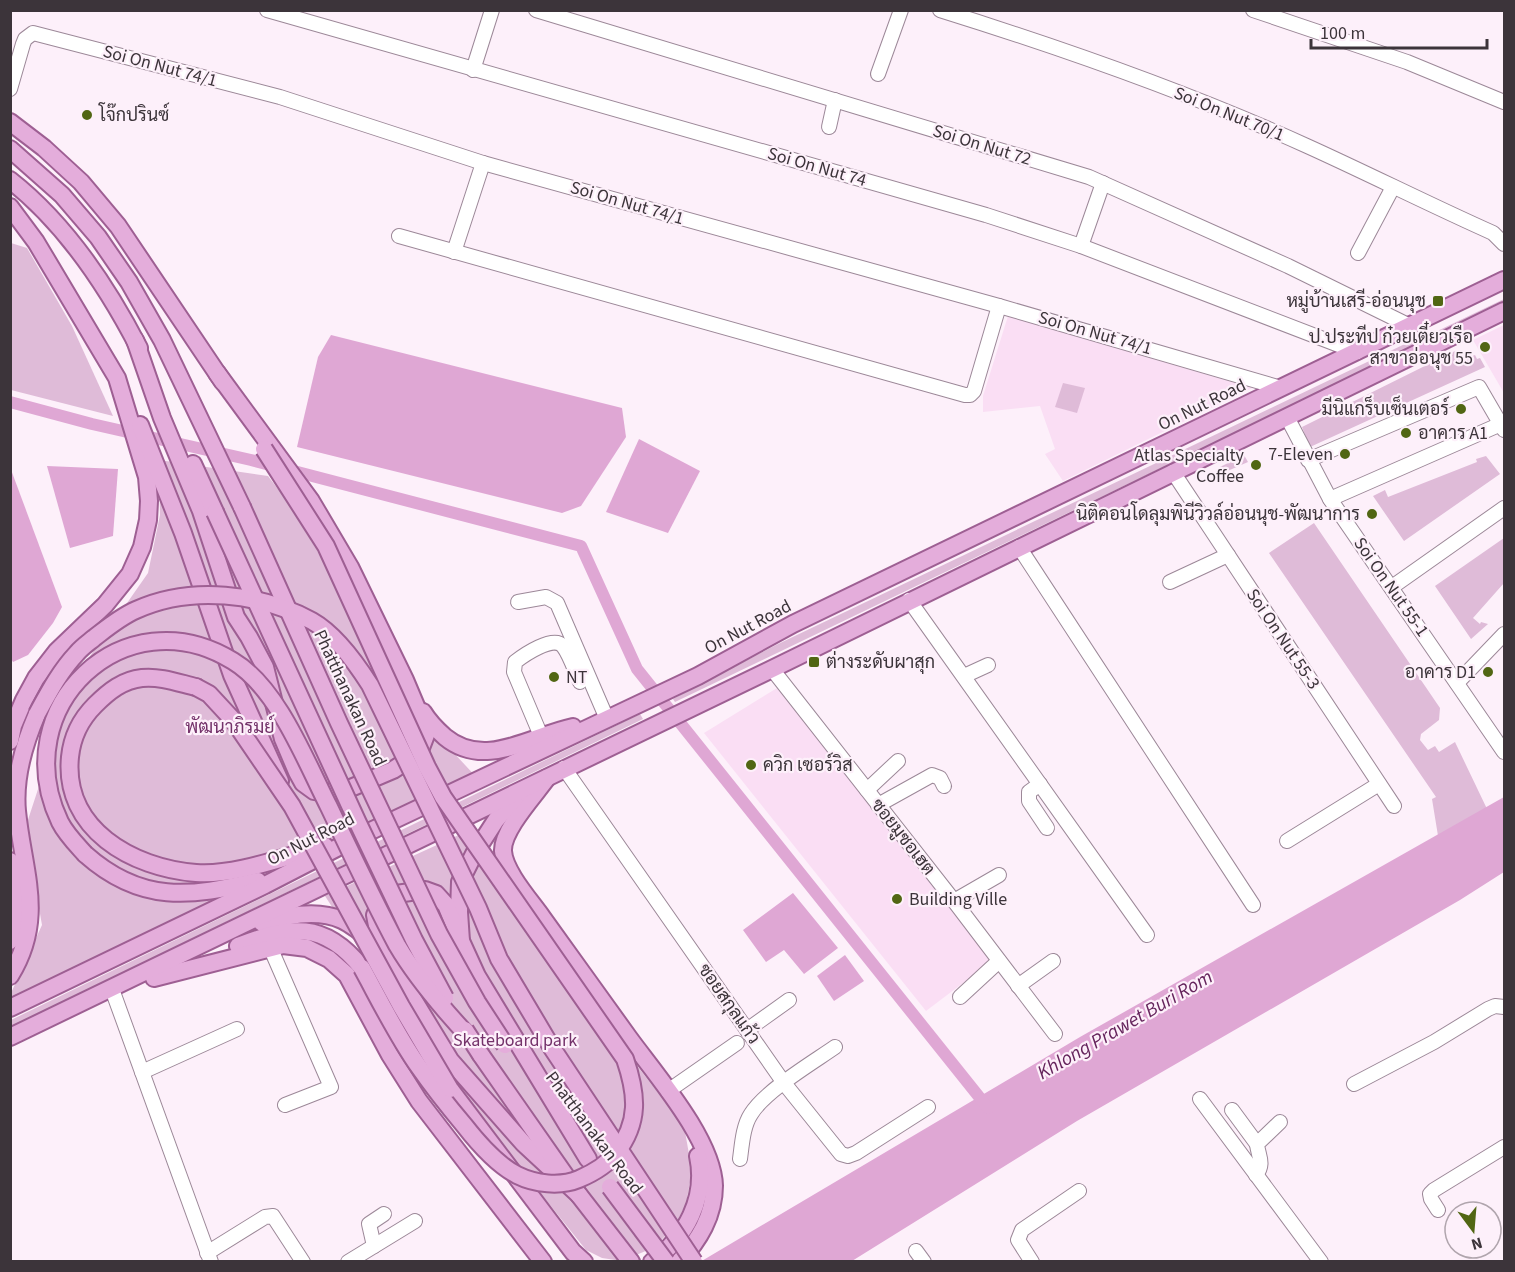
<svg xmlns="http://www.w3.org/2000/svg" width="1515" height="1272" viewBox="0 0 1515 1272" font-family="'Source Sans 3',Sarabun,sans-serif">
<rect width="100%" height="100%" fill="#fdf0fa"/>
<g fill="#fadef4">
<polygon points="1008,316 1252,388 1063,481 1045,454 1055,449 1040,406 983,412 983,396"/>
<polygon points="1504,325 1504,393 1473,340"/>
<polygon points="777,688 992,961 926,1011 704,733"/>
</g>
<g fill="#dfbbd8">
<polygon points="11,243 27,248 72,326 113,416 11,390"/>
<polygon points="1504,299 1504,303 675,702 673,699 776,645 1409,342 1427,336"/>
<polygon points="1457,350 1462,360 1475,355 1477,359 1480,358 1485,367 1310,447 1302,427"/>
<polygon points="1063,383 1085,388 1077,413 1055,407"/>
<polygon points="1244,455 1248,462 1223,473 1220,467"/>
<polygon points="1486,456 1500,474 1404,541 1373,496 1385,490 1388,497 1477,462 1476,459"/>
<polygon points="159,460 268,476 284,497 331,573 373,666 479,780 11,1008 11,993 42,925 25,829 74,679 148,573 160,515"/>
<polygon points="1314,523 1440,708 1439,720 1421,734 1420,740 1428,750 1435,746 1439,752 1455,742 1488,811 1439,842 1432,799 1436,797 1269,553"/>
<polygon points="1504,538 1504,583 1473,618 1480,624 1481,622 1488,624 1471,639 1435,586"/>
<polygon points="640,714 643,719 11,1027 11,1020"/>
<polygon points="461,834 482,867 684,1126 692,1171 686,1204 676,1224 655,1247 622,1261 602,1258 586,1250 514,1160 450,1089 325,896"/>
</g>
<g fill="#dfa7d4">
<polygon points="331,335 622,408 626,437 581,506 562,513 297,447 318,357"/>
<polygon points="639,439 700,471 668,533 606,512"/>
<polygon points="47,466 118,469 113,536 70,548"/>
<polygon points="10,467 62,607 53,623 28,655 13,662 10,657"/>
<polygon points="1504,797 1504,872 1460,900 1077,1121 852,1261 700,1262 1080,1037"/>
<polygon points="793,893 838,948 804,974 784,950 766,962 743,930"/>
<polygon points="845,955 864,981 834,1001 817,976"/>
</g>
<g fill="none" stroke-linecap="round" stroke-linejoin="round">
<polyline stroke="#dfa7d4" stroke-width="12" points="10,402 92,424 251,460 581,546 637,669 988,1108"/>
<defs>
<g id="minor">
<polyline points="267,10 986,215 1081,246 1357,352"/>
<polyline points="536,10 1089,177 1288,266 1410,326"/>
<path d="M940 10C1065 49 1188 92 1307 146 1369 174 1430 205 1493 233L1504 244"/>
<polyline points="1253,10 1407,62 1504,102"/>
<polyline points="473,70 492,10"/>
<polyline points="878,74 901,10"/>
<polyline points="10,89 23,44 25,39 33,33 280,97 483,163 999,306 1281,388"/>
<polyline points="829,127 835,100"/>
<polyline points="399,236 965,395 970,395 974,391 999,306"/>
<polyline points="1081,246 1103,183"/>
<polyline points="454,252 483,163"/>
<polyline points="1358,253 1393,187"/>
<polyline points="1287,417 1330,499 1504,752"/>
<polyline points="1308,460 1479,387 1504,430"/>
<polyline points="1173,472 1394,806"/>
<polyline points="1330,499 1501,424"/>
<polyline points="1019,547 1253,905"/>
<polyline points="1170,582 1228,555"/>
<polyline points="1392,587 1504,508"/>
<polyline points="909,600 1147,935"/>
<polyline points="518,602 546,597 557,603 607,719"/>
<polyline points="772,669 954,901 1055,1034"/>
<polyline points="964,676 988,665"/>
<polyline points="1457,683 1504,634"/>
<path d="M541 736 514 672 515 662C524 655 553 635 563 646 570 655 575 671 580 682"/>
<polyline points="564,768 784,1083 841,1154 848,1156 856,1153 928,1107"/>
<polyline points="1040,784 1029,792 1029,801 1047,828"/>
<polyline points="867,790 898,761"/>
<polyline points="878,805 932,775 940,778 944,786"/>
<polyline points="1287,841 1379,784"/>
<polyline points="954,901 999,875"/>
<polyline points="270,947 331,1087 285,1105"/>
<polyline points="1018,986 1053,961"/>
<polyline points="113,992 211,1262"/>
<polyline points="960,997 999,961"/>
<polyline points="747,1030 789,1000"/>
<polyline points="142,1072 237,1029"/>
<polyline points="1354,1084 1434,1042 1488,1009 1495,1006 1504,1007"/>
<polyline points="668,1091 737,1043"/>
<polyline points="1200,1099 1321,1262"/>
<polyline points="1232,1110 1257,1144"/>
<path d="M740 1159C742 1144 743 1126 751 1114 765 1091 812 1063 835 1047"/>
<path d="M1256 1175C1265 1163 1258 1156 1257 1144L1280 1122"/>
<polyline points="1438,1210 1431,1199 1430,1194 1434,1190 1504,1147"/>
<polyline points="374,1246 369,1224 384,1214"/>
<polyline points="916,1251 924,1262"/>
<polyline points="207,1253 265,1217 273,1216 303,1262"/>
<polyline points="348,1262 415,1221"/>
<polyline points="1032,1262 1018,1240 1022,1230 1079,1191"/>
</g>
<g id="major">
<polyline points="10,122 44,148 81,182 118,226 223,382"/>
<polyline points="10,149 62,195 98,237 129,282 162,340 242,507"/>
<path d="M10 180C66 224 107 286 139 348"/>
<polyline points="10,207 36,242 117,378 147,477 149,501 148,520 142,547 130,574 105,605 57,651 36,678 24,700 13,726 10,741"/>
<polyline points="135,340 162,418 201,511 236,617 249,637 265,667 283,739 297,772 303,783 314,791 326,793 346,790 393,770 413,757 421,748 426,735 424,725 405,680 350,567 311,501 217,373"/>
<polyline points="140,425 183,533 232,675 280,781"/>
<polyline points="193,464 215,512"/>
<path d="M196 687C179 683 160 676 142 678 123 680 109 691 95 705 81 719 72 737 70 757 63 829 132 868 196 873 237 876 285 856 325 846"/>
<path d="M423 712C429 722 436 729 445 737 485 770 530 736 573 727"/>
<path d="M547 778C535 795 502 830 503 851 504 871 530 900 542 917 571 957 600 998 629 1038 656 1075 713 1140 714 1186 714 1216 699 1240 679 1262"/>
<polyline points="519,793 496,820 474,854 460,882 459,912 461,941 477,976 588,1159"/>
<path d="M85 854C141 904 190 897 258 881"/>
<path d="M10 861C14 888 20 914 10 941"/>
<path d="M262 923C287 915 317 909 342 920 349 923 356 929 362 933"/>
<polyline points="461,941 446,905 436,894 425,890 396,894 379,906 375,915 378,931 390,961 450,1060 524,1144 579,1195"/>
<path d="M238 946C290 926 324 920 362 968"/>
<path d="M10 976C46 918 23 872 17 811 14 778 24 744 37 714"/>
<polyline points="154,978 283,945 307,948 329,959 347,975 390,1055 419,1101 543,1262"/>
<polyline points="10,1008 265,885 358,837 698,676 793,624 1504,280"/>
<polyline points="10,1037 772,669 1504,311"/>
<polyline points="481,1055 579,1195 631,1262"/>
<polyline points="450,1089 573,1252 584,1262"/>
<path d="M652 1262C686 1237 707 1198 698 1156"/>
</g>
</defs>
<use href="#minor" stroke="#9c8898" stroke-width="16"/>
<use href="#major" stroke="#9e5f93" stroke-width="20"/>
<use href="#minor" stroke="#fff" stroke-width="14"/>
<use href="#major" stroke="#e4addb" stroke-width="16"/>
<defs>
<g id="major-bridge">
<path d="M264 449 326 546 427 767 443 797 625 1059C637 1094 640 1122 616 1153 607 1165 593 1173 579 1179 560 1187 535 1184 517 1175 496 1164 478 1143 464 1125 448 1106 433 1087 419 1067 397 1036 380 1001 362 968"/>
<polyline points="242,507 339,723 439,934 477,1002 505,1045"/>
<polyline points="215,512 358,823 414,940 445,998"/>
<polyline points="196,687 209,694 234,721 292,806 401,1006 450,1089"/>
<path d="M37 714C49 692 60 671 77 653 82 647 88 643 94 638 107 628 120 617 136 610 191 585 260 593 312 621 335 634 356 663 370 685L478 908 499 959 552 1048 694 1262"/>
<path d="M85 854C76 844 66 834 60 822 5 707 125 594 233 661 278 688 306 762 329 807 351 853 373 900 397 945 417 979 443 1009 470 1038"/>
<polyline points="465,1030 481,1055"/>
<polyline points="610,1187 666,1262"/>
</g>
</defs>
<use href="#major-bridge" stroke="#9e5f93" stroke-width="20" stroke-linecap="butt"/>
<use href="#major-bridge" stroke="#e4addb" stroke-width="16"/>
</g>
<g fill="#516613" stroke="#fdf0fa" stroke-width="2">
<circle cx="87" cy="115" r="6"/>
<rect x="1432" y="295" width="12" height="12" rx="3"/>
<circle cx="1485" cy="347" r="6"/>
<circle cx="1461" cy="409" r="6"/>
<circle cx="1406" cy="433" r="6"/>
<circle cx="1345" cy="454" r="6"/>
<circle cx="1256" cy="465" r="6"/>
<circle cx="1372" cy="514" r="6"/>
<rect x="808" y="656" width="12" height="12" rx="3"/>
<circle cx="1488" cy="672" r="6"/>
<circle cx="554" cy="677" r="6"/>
<circle cx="751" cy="765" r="6"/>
<circle cx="897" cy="899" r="6"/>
</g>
<g text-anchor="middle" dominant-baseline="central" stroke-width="4.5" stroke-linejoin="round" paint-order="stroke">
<g font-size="18" fill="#3c343a" stroke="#fdf0fa">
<text transform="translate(160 66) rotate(15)">Soi On Nut 74/1</text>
<text transform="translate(1229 114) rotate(22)">Soi On Nut 70/1</text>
<text transform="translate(982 145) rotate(17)">Soi On Nut 72</text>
<text transform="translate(817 167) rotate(16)">Soi On Nut 74</text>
<text transform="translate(627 203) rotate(16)">Soi On Nut 74/1</text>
<text transform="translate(1095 333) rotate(16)">Soi On Nut 74/1</text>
<text transform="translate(1202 405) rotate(-26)">On Nut Road</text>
<text transform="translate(1391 587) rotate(55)">Soi On Nut 55-1</text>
<text transform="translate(748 627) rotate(-28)">On Nut Road</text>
<text transform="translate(1283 639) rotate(56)">Soi On Nut 55-3</text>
<text transform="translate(350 698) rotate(65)">Phatthanakan Road</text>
<text transform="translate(903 837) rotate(52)">ซอยมูซอเฮต</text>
<text transform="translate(311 839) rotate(-27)">On Nut Road</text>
<text transform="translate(729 1004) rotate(55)">ซอยสกุลแก้ว</text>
<text transform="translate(594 1133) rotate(53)">Phatthanakan Road</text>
</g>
<g font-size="18" fill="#3c343a" stroke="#fdf0fa" text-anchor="end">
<text x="99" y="115" text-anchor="start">โจ๊กปรินซ์</text>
<text x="1426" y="301">หมู่บ้านเสรี-อ่อนนุช</text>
<text x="1473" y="337">ป.ประทีป ก๋วยเตี๋ยวเรือ<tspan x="1473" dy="21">สาขาอ่อนุช 55</tspan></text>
<text x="1449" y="409">มีนิแกร็บเซ็นเตอร์</text>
<text x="1418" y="433" text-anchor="start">อาคาร A1</text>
<text x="1333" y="454">7-Eleven</text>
<text x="1244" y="455">Atlas Specialty<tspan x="1244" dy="21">Coffee</tspan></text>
<text x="1360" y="514">นิติคอนโดลุมพินีวิวล์อ่อนนุช-พัฒนาการ</text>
<text x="826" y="662" text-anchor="start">ต่างระดับผาสุก</text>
<text x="1476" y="672">อาคาร D1</text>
<text x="566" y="677" text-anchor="start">NT</text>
<text x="763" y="765" text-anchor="start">ควิก เซอร์วิส</text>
<text x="909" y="899" text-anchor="start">Building Ville</text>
</g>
<g font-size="18" fill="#74326a" stroke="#fdf0fa">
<text x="230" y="727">พัฒนาภิรมย์</text>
<text x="515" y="1040">Skateboard park</text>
</g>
<g font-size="20" font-style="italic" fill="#65245c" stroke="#fdf0fa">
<text transform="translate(1125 1025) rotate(-30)">Khlong Prawet Buri Rom</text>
</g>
</g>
<rect width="1515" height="1272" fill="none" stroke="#3c343a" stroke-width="24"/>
<g transform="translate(1473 1230) rotate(164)"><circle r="28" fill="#fdf0fa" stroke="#b0a5ad" stroke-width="1.5"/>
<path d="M0-4.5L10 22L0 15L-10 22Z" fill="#516613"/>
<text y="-9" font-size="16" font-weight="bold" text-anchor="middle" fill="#3c343a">N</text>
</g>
<path d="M1311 39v9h176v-9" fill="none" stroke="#3c343a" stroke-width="3"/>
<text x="1320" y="39" font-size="18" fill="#3c343a" stroke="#fdf0fa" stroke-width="4.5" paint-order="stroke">100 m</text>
</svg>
